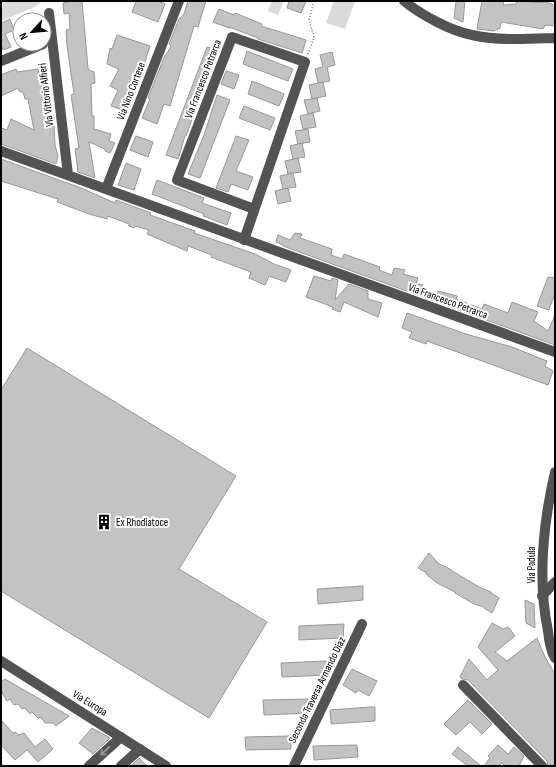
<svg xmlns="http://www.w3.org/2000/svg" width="556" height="767" viewBox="0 0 556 767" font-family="'Sofia Sans Condensed',sans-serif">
<rect width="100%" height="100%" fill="#fff"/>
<g fill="#dadada">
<polygon points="1,1 39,1 40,3 35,7 1,21"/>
<polygon points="272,1 284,1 278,15 268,11"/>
<polygon points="334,1 355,1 345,29 326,23"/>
</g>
<g fill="#c3c3c3" stroke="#979797">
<polygon points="71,1 82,1 88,68 89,70 94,72 95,83 91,84 92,116 94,116 94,129 111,134 109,141 115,143 110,153 105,151 105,149 89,142 95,178 78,172 75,149 79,148 71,95 74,94 67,46 66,30 70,29 69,13 64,14 63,3"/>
<polygon points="136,1 158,1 165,4 158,22 132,12"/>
<polygon points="188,1 206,1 198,27 194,26 170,106 164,104 157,124 142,118 150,99 148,98 165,55 166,55 171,46 169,44 179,19 184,14"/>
<polygon points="289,1 306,1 301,13 287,8"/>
<polygon points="456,1 465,1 463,22 454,18"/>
<polygon points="482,1 504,1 503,5 516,4 517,1 549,3 555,5 555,26 545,25 543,29 501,22 500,28 494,31 477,29"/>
<polygon points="219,9 234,15 235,13 262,24 261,26 306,40 302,53 258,39 258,38 229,27 229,28 213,22"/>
<polygon points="10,19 14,30 5,34 11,47 3,50 1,45 1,23"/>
<polygon points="117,35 150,46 143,68 136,81 139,82 128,112 111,106 118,90 110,86 119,69 107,64 110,48 112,49"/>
<polygon points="207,47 217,50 186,136 185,136 178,159 166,155"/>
<polygon points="247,51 293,69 288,81 243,64"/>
<polygon points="332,52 335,65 327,67 330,81 318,83 315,69 323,67 320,55"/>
<polygon points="16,69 17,72 38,69 39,76 46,76 46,97 42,97 47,128 54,126 55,145 58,156 56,164 1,144 1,128 7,130 11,119 34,130 28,99 25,99 23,92 20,92 18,88 1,96 1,75"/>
<polygon points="226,71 239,75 234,89 221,84"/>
<polygon points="252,81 284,94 279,106 248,94"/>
<polygon points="323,82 326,96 312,99 309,85"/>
<polygon points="217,95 230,100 200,178 188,174 204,135"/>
<polygon points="317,98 320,111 308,114 313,113 316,127 303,129 300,116 308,114 304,100"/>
<polygon points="244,106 275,118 270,130 239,118"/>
<polygon points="308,129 310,142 298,144 295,131"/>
<polygon points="136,136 153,142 148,157 130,150"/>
<polygon points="236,136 249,140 236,171 253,177 248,190 231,184 228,192 216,188"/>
<polygon points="302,143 305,157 293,159 290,146"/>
<polygon points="298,158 301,172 293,173 296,187 283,189 280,176 292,173 288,174 285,161"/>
<polygon points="1,159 81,188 115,203 116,200 151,213 150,215 195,231 194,233 255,254 274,264 291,270 286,282 269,276 265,285 249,278 251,272 211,257 212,255 188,246 187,251 147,234 149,230 136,226 134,228 129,226 129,224 108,216 107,219 89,214 57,202 58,199 1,181"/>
<polygon points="126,163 141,169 134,190 118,185"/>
<polygon points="157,180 204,198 202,203 231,213 227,225 203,216 204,214 152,194"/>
<polygon points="288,188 291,201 278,204 275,191"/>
<polygon points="295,233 302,234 300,238 332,249 331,255 342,259 344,254 380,267 379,270 392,275 394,268 405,270 403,274 418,278 416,284 423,285 421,289 437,295 438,291 457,296 456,299 482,309 484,304 508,313 512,302 538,312 534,321 548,331 555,315 555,345 283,246 283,245 276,242 278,235 290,240"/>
<polygon points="314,276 331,281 332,278 338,280 335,300 349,284 368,291 368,299 382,303 378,317 344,302 340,312 332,309 333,307 306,297"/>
<polygon points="548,277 555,278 555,293 549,310 537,306"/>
<polygon points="407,313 466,334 512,347 547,361 545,366 553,371 548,385 427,341 426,344 409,338 412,332 402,328"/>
<polygon points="27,348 236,476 179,569 267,622 209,718 1,591 1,390"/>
<polygon points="429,553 438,563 445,567 445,566 454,572 481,588 491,592 491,593 499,598 492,613 484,608 484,607 474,604 455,593 455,592 437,583 426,574 427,573 418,568"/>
<polygon points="363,586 363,600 318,604 317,589"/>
<polygon points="525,600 534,604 535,628 526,623"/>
<polygon points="492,623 503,629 507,627 509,628 515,636 495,652 507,661 537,638 545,657 555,674 555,766 548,766 547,761 468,680 462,679 460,677 469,659 487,680 498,670 478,647"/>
<polygon points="344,624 343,638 299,640 299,626"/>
<polygon points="326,661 327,675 282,677 281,663"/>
<polygon points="352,669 377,681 369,696 358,690 356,693 343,685"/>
<polygon points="5,679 69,716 56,726 53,723 45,723 41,717 38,718 32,712 30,714 25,708 22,709 18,704 14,705 10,699 7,701 1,691 1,682"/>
<polygon points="308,699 309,713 264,715 263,700"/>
<polygon points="468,700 492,724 482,734 470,722 456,735 444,724"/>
<polygon points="371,707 375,707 375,721 331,724 330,710"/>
<polygon points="1,720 13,733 15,732 19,735 24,733 35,747 45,739 53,749 38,762 27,750 15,760 1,745"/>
<polygon points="92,728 110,738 93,754 79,743"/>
<polygon points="290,736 291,749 246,750 245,737"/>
<polygon points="357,745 358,757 314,760 313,746"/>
<polygon points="498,745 508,754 514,747 524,756 519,766 505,766 502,763 498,766 484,766 490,758 488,756"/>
<polygon points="458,747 481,766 468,766 452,754"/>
<polygon points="139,758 147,766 131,766"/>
</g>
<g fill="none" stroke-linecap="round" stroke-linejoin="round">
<polyline stroke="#757575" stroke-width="1.5" stroke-dasharray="1 2" stroke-linecap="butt" points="308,54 314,37 309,20 314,1"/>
<g stroke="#535353" stroke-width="10">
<path d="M404 1C421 15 451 31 472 35 499 41 528 39 555 38"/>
<polyline points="49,13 68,175"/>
<polyline points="1,61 43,44"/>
<polyline points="1,151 555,352"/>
<polyline points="106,189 179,1"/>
<polyline points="244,240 305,62 232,37 177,180 254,209"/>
<path d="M555 472C543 524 537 578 548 631 549 640 550 650 555 658"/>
<polyline points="542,596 555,582"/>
<polyline points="1,661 166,766"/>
<polyline points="463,685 542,766"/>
<polyline points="89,766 121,737"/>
<polyline points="121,766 140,749"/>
<polyline points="294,766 362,624"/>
</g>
</g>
<defs><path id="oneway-shaft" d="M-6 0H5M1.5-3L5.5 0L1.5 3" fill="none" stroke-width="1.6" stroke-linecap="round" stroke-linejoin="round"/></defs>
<use stroke="#989898" href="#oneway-shaft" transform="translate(105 751) rotate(137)"/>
<defs>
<symbol id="building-bare" viewBox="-9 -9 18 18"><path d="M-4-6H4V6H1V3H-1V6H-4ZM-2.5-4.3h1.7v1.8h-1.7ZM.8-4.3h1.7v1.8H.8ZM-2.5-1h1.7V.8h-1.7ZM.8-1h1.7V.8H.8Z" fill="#000" stroke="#fff" stroke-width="2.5" paint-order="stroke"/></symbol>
</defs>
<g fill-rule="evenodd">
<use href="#building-bare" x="93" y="511" width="22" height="22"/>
</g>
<g text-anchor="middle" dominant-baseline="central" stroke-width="4" stroke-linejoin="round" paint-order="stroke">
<g font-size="11" fill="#000" stroke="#fff">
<text transform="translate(203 79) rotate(-69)">Via Francesco Petrarca</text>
<text transform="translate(131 91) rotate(-69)">Via Nino Cortese</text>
<text transform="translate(46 95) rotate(-97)">Via Vittorio Alfieri</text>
<text transform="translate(448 301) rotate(20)">Via Francesco Petrarca</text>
<text transform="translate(531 565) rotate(-90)">Via Padula</text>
<text transform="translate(317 690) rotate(-64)">Seconda Traversa Armando Diaz</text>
<text transform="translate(90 703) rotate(32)">Via Europa</text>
</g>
<g font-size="11" fill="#000" stroke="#fff" text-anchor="start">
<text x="116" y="522">Ex Rhodiatoce</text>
</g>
</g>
<rect width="556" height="767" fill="none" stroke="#000000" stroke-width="4"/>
<g transform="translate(32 32) rotate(243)"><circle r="19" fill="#ffffff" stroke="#999999"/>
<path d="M0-3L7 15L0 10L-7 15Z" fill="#000000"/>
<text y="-6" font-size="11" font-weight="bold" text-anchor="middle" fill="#000000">N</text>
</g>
</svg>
